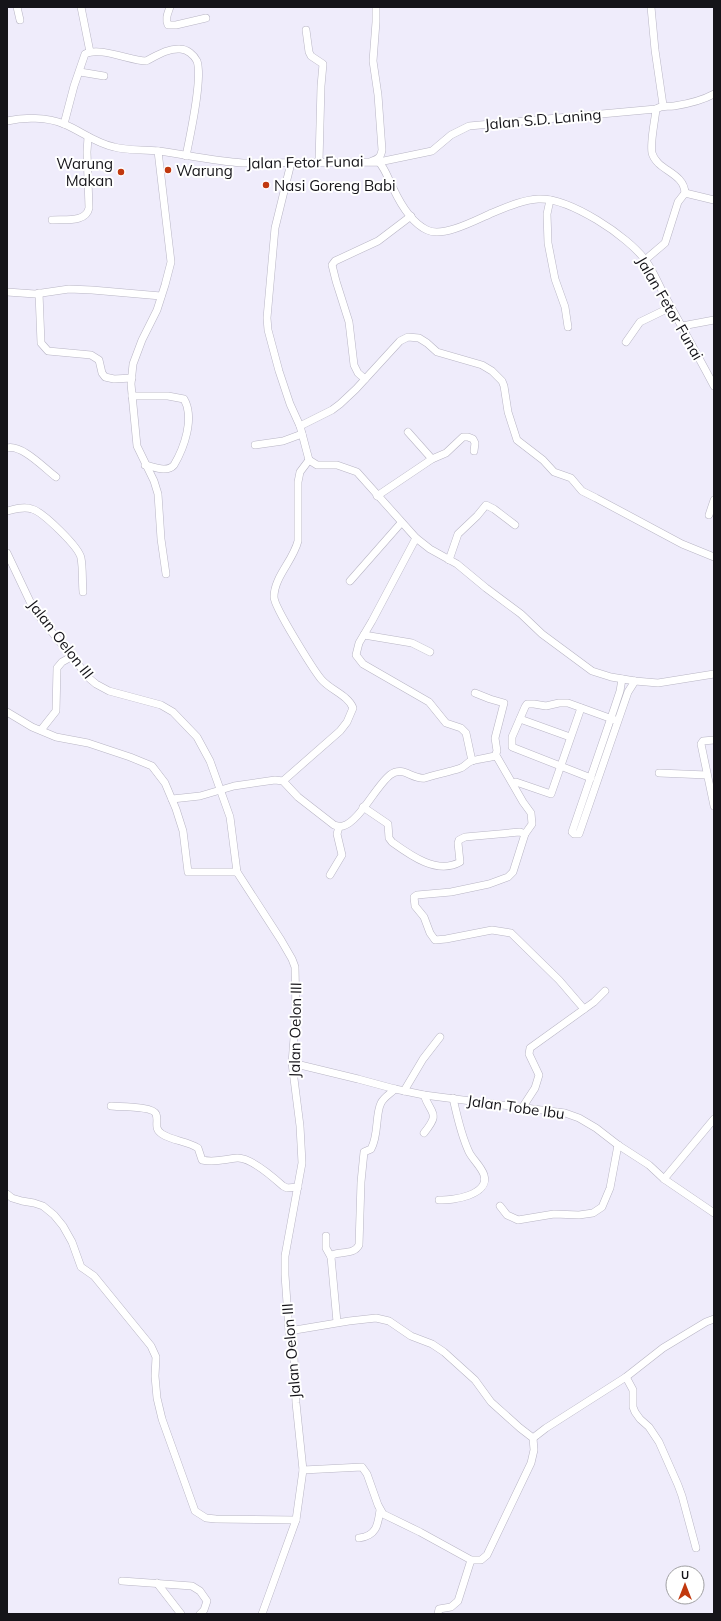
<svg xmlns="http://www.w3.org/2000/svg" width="721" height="1621" viewBox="0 0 721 1621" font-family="Mulish,sans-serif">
<rect width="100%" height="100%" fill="#efecfb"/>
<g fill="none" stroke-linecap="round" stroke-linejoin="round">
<defs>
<g id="minor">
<polyline points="17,7 20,20"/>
<polyline points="81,7 90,52"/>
<path d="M170 7C168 13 165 18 168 25H176L206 18"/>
<polyline points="651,7 655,50 663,105"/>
<polyline points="306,30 309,52 311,56 323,64 321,86 319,162"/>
<polyline points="80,72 104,76"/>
<path d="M656 109C655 121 650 141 652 153 657 171 684 172 685 193"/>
<path d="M7 121C24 117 47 117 64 124 81 131 95 143 114 147 129 151 144 149 159 151 187 155 215 161 243 163L379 162C386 170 388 179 393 188 400 203 412 223 427 230 443 238 476 220 492 213 507 207 522 200 538 199 569 197 628 236 646 261 654 272 659 286 666 298 682 327 698 356 714 386"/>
<path d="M64 124 74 86 85 54C99 46 131 61 146 61 156 56 168 48 180 49 187 49 194 55 197 61 203 78 190 136 186 156"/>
<polyline points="158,151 171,262 165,285 157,310 142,340 133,364 131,384 137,446 154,481 158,494 161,539 166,574"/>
<path d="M372 161C378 159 381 157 382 150L378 95 373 61 376 22V7"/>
<path d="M379 162 432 151 451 135 469 126 656 109C663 105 667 107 674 106 687 104 703 100 714 94"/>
<polyline points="291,163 275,228 267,318 268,330 279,371 290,404 300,426 309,460 317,465 337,465 357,472 416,538 430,549 457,564 486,588 521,614 542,634 592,671 611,677 635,681 658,683 714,674"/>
<polyline points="550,200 547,214 548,243 555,279 565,307 568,327"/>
<path d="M52 220C64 219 86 223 89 208L87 152 88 137"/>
<polyline points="645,260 665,243 678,202 685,193 714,200"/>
<polyline points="7,292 35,294 69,289 92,290 161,296"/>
<polyline points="39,293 41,343 48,351 91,355 99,360 102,373 105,377 114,379 132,378"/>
<polyline points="682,326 714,320"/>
<polyline points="626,342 640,322 671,307"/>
<polyline points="365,379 358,373 354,365 349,322 336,281 332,265 335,261 378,241 411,216"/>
<path d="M132 396H168L184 399C195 418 184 448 174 465 167 473 154 467 145 465"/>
<polyline points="300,426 332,410 340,404 356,389 400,341 408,337 419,338 427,343 437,352 482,365 492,371 502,381 504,386 508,412 517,440 543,460 554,472 571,478 582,491 596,498 682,544 714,557"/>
<polyline points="255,445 283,441 302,434"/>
<path d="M7 448C22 444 45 469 56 477"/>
<polyline points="432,459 446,453 463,437 468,437 473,439 475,443 474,451"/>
<polyline points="377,496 432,459 408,432"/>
<path d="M7 511C15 509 24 506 32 509 43 512 79 547 81 558 83 569 82 581 83 592"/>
<polyline points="709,515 714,500"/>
<polyline points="416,538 372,621 359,643 356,655 363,664 429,702 446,723 461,728 466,733 472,761"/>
<polyline points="7,553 34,610 90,679 96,684 109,691 161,705 173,712 197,737 210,761 230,817 237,872 281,940 292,959 295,967 296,1013 292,1063 300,1126 302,1163 285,1256 285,1275 289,1331 294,1357 296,1403 303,1470 296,1520 262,1614"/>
<polyline points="449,560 458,534 477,516 486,505 494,509 515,525"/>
<polyline points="350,581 401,523"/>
<polyline points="364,635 412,643 430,652"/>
<polyline points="622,679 620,691 614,709 572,832 574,834 579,834 628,692 635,681"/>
<polyline points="475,693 490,699 504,703 495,738 497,751 495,756"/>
<polyline points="7,712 32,727 56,737 88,743 130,757 152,766 165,783 176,809 183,831 188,872 237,872"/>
<polyline points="520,719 570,737"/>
<polyline points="41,730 56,711 57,668 62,662 71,657"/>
<polyline points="714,740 703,741 701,744 714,806"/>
<polyline points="495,756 497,757 523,802 531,813 532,824 525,834 513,872 508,877 489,884 451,892 417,895 414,897 415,906 424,917 430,933 435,940 446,939 492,930 511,933 559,980 584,1009"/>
<polyline points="659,773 707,775"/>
<polyline points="591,778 512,747 512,737 525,707 527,704 534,704 546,706 559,703 568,703 615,720"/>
<path d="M283 781 340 731 347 722 353 708C348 695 330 690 321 679 313 669 274 607 274 597 274 577 293 561 298 541V482L300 472 309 460"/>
<polyline points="516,782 551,794 581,708"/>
<path d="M172 799 200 796 234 786 275 780 283 781 298 797 334 825C337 826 339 827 343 826 359 822 376 786 390 775 403 765 412 780 425 778 431 776 456 770 461 768 465 766 467 763 471 761 479 759 487 758 495 756"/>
<path d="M363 807 388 824 389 838 392 842C410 855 437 875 460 862L458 843 459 840 465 837 520 832 525 834"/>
<polyline points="330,875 342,855 337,834 339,827"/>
<polyline points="292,1063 358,1079 395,1089 424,1095 565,1113 579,1118 596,1128 618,1145 649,1165 664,1179 714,1213"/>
<polyline points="404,1091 423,1059 440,1037"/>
<path d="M424 1095C431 1115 441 1112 424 1133"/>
<path d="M111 1106C120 1107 153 1106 156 1114 159 1122 153 1128 162 1134 173 1141 187 1141 198 1148L202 1160C215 1163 225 1159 237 1158 250 1157 273 1177 283 1186L287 1188 298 1187"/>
<polyline points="522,1108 535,1088 539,1075 529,1054 530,1048 594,1002 605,991"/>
<polyline points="664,1179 714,1119"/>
<polyline points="7,1194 12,1198 22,1201 34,1203 43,1206 54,1215 63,1226 72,1242 81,1267 94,1276 151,1346 156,1357 155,1376 157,1398 162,1419 195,1511 206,1518 216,1519 296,1520"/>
<path d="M439 1200C452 1201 490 1195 484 1175 481 1166 473 1160 469 1152 461 1135 457 1116 453 1098"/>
<polyline points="500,1206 507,1215 518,1220 554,1214 579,1215 593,1213 602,1207 610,1188 618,1145"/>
<polyline points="326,1236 326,1248 331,1257"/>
<path d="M337 1322 331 1257 332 1255C341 1251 354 1255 359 1245L361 1182 364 1152 371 1149C379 1135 375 1115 381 1103 384 1097 390 1094 395 1089"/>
<polyline points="289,1331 349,1321 376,1318 389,1321 411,1336 432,1344 444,1352 475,1380 491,1402 520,1428 533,1438 534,1450 531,1463 487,1555 481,1560 471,1560 420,1532 383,1514 378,1505 367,1474 362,1467 303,1470"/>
<polyline points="626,1377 633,1390 633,1407 635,1412 640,1419 649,1427 659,1442 678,1485 682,1496 696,1548"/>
<polyline points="533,1438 546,1428 626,1377 663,1348 706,1322 714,1319"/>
<path d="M359 1538C377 1536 378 1524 380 1510"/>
<polyline points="122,1581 192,1586 200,1591 207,1601 204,1610 200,1614"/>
<polyline points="157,1583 181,1614"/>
<polyline points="438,1614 439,1609 451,1607 458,1601 471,1560"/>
</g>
</defs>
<use href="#minor" stroke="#b8b5c4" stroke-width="8"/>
<use href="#minor" stroke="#fff" stroke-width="7"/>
</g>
<g fill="#c1380e" stroke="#fff" stroke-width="1.5">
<circle cx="168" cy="170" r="4"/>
<circle cx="121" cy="172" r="4"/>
<circle cx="266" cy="185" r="4"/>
</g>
<g text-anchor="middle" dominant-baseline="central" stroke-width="4" stroke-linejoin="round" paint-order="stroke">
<g font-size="15" fill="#151419" stroke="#fff">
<text transform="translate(543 119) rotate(-5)">Jalan S.D. Laning</text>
<text transform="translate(305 162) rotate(-1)">Jalan Fetor Funai</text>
<text transform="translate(670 308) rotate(60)">Jalan Fetor Funai</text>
<text transform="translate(61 639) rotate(52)">Jalan Oelon III</text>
<text transform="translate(295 1030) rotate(-89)">Jalan Oelon III</text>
<text transform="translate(516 1107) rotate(8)">Jalan Tobe Ibu</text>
<text transform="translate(291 1351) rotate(-95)">Jalan Oelon III</text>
</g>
<g font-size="15" fill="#151419" stroke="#fff" text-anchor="start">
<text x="113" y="163" text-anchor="end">Warung<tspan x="113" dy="17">Makan</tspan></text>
<text x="176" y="170">Warung</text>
<text x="274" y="185">Nasi Goreng Babi</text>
</g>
</g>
<rect width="721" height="1621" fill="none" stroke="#151419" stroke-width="16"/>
<g transform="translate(685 1585)"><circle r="19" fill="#ffffff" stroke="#a1a1a3"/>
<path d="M0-3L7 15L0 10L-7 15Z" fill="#c1380e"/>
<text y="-6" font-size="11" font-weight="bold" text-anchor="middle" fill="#151419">U</text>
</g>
</svg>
